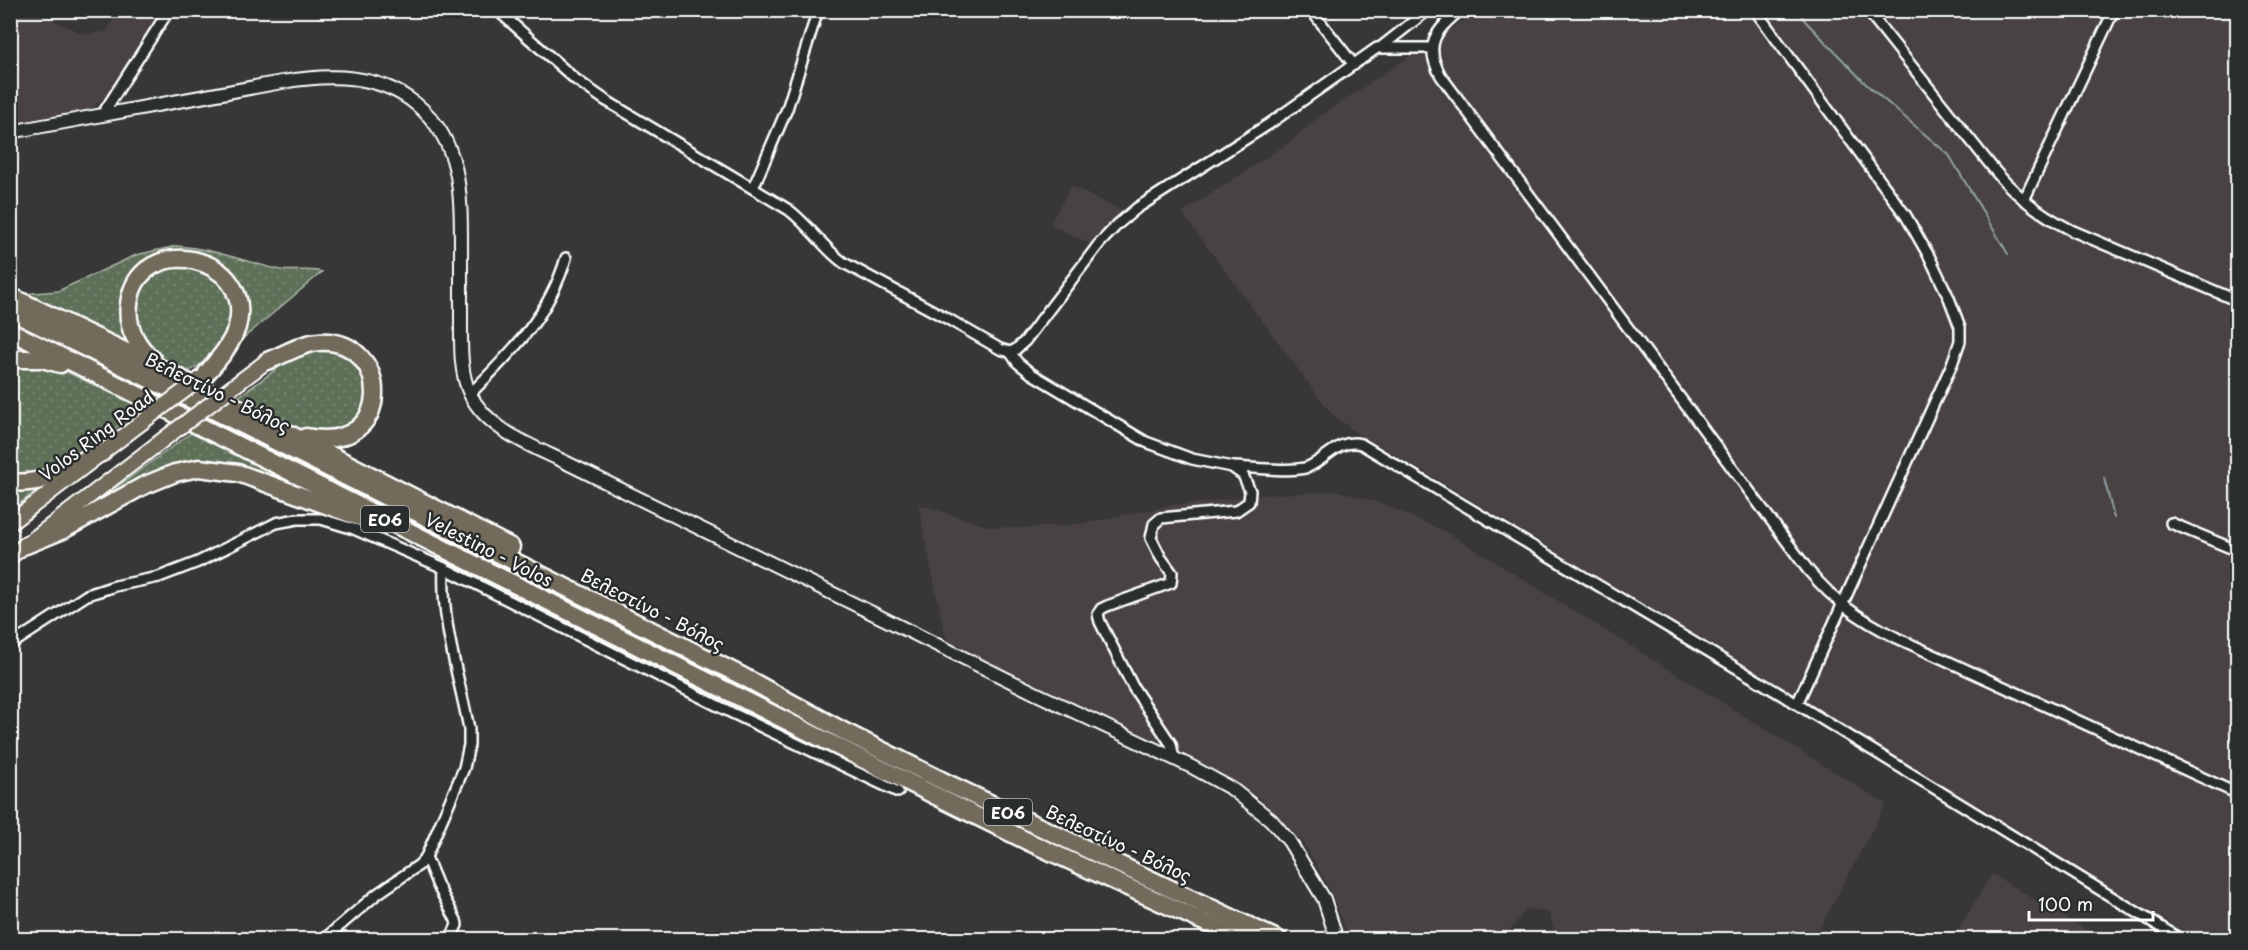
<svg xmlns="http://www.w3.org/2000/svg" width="2248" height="950" viewBox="0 0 2248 950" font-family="'Playpen Sans',sans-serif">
<defs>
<pattern id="grass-dots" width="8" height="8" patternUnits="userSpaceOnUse" patternTransform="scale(1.5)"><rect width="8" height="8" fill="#5e6f58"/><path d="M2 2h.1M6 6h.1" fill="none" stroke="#768571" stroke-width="1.8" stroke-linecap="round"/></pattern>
</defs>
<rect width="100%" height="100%" fill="#383737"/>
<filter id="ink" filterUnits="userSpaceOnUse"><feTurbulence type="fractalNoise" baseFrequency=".0167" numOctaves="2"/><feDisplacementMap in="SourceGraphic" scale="12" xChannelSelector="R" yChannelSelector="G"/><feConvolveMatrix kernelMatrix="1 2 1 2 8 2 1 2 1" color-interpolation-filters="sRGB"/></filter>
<g filter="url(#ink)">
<g fill="#494342">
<polygon points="19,11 33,11 83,34 106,32 119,11 164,11 113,89 90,110 11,124 11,30"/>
<polygon points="1478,11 2237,11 2237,939 2197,939 1747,671 1596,579 1546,545 1374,442 1359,435 1330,412 1182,213 1290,142 1322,115"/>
<polygon points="1071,186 1122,211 1092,245 1050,224"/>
<polygon points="1338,491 1385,505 1448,533 1886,804 1814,939 1557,939 1549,913 1528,908 1502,939 1349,939 1331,891 1303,842 1258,797 1210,767 949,643 945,634 918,504 990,527 1028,528 1081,524 1173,505 1210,502 1247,496"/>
<polygon points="1992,874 2101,939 1952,939"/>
</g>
<g fill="url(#grass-dots)" stroke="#aeb7ac" stroke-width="1.5">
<path d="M176 246C213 248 245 262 281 270 294 272 312 268 322 272L240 341 242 327 223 270 144 266 128 345 22 294 58 291 136 255Z"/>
<polygon points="178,264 215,275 231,299 229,335 212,356 189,372 160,357 138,333 135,298 151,275"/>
<polygon points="319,347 352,357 369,387 364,413 342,430 313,432 295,427 238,397 289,360"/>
<polygon points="24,365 56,369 69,373 142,408 77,457 43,474 11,476 10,366"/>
<polygon points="191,433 336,501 214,465 77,516"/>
<polygon points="11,487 39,488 11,511"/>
</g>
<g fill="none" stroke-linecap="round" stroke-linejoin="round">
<g stroke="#91a1a6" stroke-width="2">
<polyline points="1798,10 1806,22 1867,85 1949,155 2008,254"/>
<polyline points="2104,478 2114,518"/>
</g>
<defs>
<g id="street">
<path d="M497 10 575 79 605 100 789 210C810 226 824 249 844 263L948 319 1000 349 1010 352 1015 350 1025 341 1099 244 1118 224 1137 208 1269 124 1377 48H1432"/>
<polyline points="1311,10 1354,65"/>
<path d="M1461 10C1436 29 1423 45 1441 76L1808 570C1836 603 1858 618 1897 638L2238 794"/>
<polyline points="1755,10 1906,216 1930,258 1949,298 1960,327 1960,341 1952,364 1797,704"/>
<path d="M1867 10 1996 172C2018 198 2043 216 2073 231L2238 301"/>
<polyline points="1381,47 1428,10"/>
<polyline points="102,115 169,10"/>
<polyline points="753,188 787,109 818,10"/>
<polyline points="2024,200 2114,10"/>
<polyline points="1010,352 1018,363 1032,374 1146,442 1192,459 1232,467 1243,475 1250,491 1249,502 1236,511 1161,518 1154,524 1151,538 1161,558 1172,573 1171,583 1107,606 1101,609 1098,614 1100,622 1133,687 1171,744 1174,759"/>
<path d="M470 394C511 353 549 316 566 258"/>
<path d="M1232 467C1250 467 1293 473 1308 467 1327 459 1339 438 1361 444L1797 704 2182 940"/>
<polyline points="2171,523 2238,551"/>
<polyline points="10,645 87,595 115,586 159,577 198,562 276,523 297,519 321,519 354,529 444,568 732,713 898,792"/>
<polyline points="426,857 438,886 456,920 457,925 450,940"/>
<path d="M323 940 377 894 419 865 426 857 464 768 469 745V729C459 676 441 623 444 568"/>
</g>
<path id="secondary" d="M10 132 282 82C329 74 378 73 416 104 461 140 461 193 461 245 461 271 461 297 461 323 461 346 460 373 470 394 488 431 535 447 569 464L1037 694 1192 767 1232 789 1271 820 1289 841 1324 899 1337 940"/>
<g id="primary">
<polyline points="230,389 267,361"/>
<polyline points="10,523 141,423"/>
<polyline points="10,557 168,436"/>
</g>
<g id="highway">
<polyline points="10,296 168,372 511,547"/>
<polyline points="10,311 221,414 742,676 845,732 949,784 1279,940"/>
<polyline points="10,331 946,801 1029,842 1243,940"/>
<polyline points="10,359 42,359 60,364"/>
<path d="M153 360C136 345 126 327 129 304 138 229 257 255 237 327 231 346 217 361 204 376"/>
<path d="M267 361C285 355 301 343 319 342 392 337 397 455 306 437"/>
<path d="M10 482C53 486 66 464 102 453"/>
<polyline points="26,545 63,530 143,486 175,473 199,468 238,473 370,521"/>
</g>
</defs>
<use href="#street" stroke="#fff" stroke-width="14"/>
<use href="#secondary" stroke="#fff" stroke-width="16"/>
<use href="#primary" stroke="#fff" stroke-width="18"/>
<use href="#highway" stroke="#fff" stroke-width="21"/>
<use href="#street" stroke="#2a2d2e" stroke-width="9"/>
<use href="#secondary" stroke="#2a2d2e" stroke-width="12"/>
<use href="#primary" stroke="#726b5a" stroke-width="14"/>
<use href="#highway" stroke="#726b5a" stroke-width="16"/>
<defs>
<g id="primary-bridge">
<polyline points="141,423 204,376"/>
<polyline points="168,436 230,389"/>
</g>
</defs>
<use href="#primary-bridge" stroke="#fff" stroke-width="18" stroke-linecap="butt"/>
<use href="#primary-bridge" stroke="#726b5a" stroke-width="14"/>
</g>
</g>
<g text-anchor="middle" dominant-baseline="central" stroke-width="5" stroke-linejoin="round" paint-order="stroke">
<g fill="#2a2d2e" stroke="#bfc0c0" stroke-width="1.5">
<rect x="361" y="506" width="48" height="26" rx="4.5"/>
<rect x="984" y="799" width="48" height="26" rx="4.5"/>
</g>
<g font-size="16" font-weight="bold" fill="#fff">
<text x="385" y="519">ΕΟ6</text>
<text x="1008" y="812">ΕΟ6</text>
</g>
<g font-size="18" fill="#fff" stroke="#2a2d2e">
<text transform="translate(218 392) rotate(26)">Βελεστίνο - Βόλος</text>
<text transform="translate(96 435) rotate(-37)">Volos Ring Road</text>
<text transform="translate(489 549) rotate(27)">Velestino - Volos</text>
<text transform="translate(653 609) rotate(27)">Βελεστίνο - Βόλος</text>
<text transform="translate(1119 843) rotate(25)">Βελεστίνο - Βόλος</text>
</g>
</g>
<rect width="2248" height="950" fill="none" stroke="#2a2d2e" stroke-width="36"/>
<rect x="18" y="18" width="2212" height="914" fill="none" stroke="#fff" stroke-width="2" filter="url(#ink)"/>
<path d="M2029 911v9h124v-9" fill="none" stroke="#ffffff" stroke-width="3"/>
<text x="2038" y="911" font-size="18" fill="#ffffff" stroke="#2a2d2e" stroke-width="4.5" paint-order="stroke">100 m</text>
</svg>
